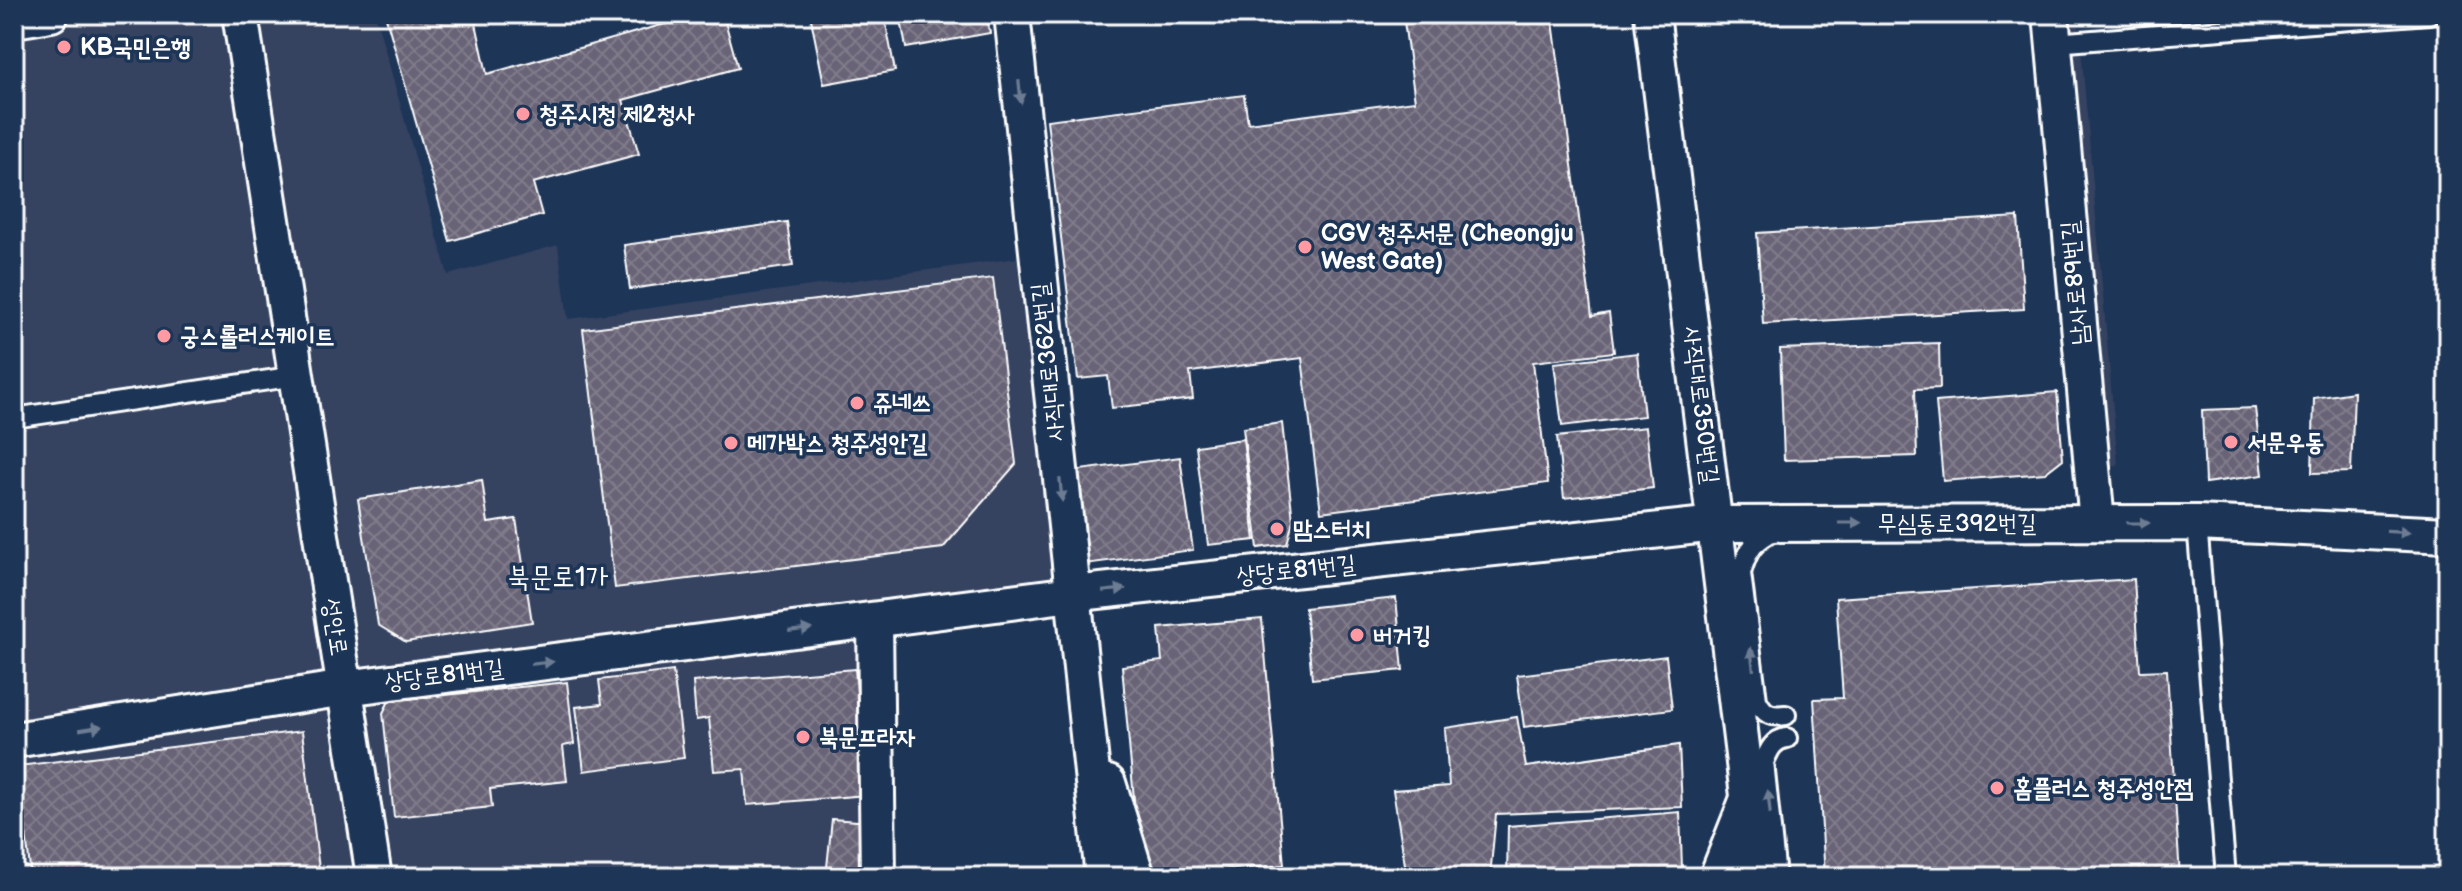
<svg xmlns="http://www.w3.org/2000/svg" width="2462" height="891" viewBox="0 0 2462 891" font-family="'Balsamiq Sans','Poor Story',sans-serif">
<defs>
<pattern id="building-cross-hatch" width="8" height="8" patternUnits="userSpaceOnUse" patternTransform="scale(2)"><rect width="8" height="8" fill="#696477"/><path d="M0 0l8 8M0 8l8-8" fill="none" stroke="#807b8b"/></pattern>
</defs>
<rect width="100%" height="100%" fill="#1d3557"/>
<filter id="ink" filterUnits="userSpaceOnUse"><feTurbulence type="fractalNoise" baseFrequency=".0125" numOctaves="2"/><feDisplacementMap in="SourceGraphic" scale="16" xChannelSelector="R" yChannelSelector="G"/><feConvolveMatrix kernelMatrix="1 2 1 2 8 2 1 2 1" color-interpolation-filters="sRGB"/></filter>
<g filter="url(#ink)">
<g fill="#344361">
<polygon points="14,14 375,14 448,275 558,245 568,319 1017,258 1056,581 869,607 869,877 14,877"/>
<polygon points="2031,14 2078,14 2118,465 2072,469"/>
</g>
<g fill="url(#building-cross-hatch)" stroke="#fff" stroke-width="2">
<polygon points="385,14 474,14 487,74 700,14 723,14 738,68 623,100 639,154 533,183 542,215 450,241"/>
<polygon points="810,14 884,14 895,71 824,84"/>
<polygon points="900,14 986,14 990,33 906,48"/>
<polygon points="1403,14 1552,14 1592,316 1609,313 1614,352 1533,362 1548,483 1321,512 1302,358 1190,372 1193,399 1112,408 1108,376 1078,379 1047,120 1244,95 1248,123 1415,101"/>
<polygon points="2018,217 2024,309 1763,324 1757,233"/>
<polygon points="787,222 793,266 630,289 624,245"/>
<polygon points="993,278 1016,464 943,548 615,588 583,329"/>
<polygon points="1939,343 1940,388 1915,389 1917,456 1784,460 1780,349"/>
<polygon points="1637,353 1644,416 1562,426 1554,363"/>
<polygon points="2057,392 2063,459 2045,473 1943,481 1936,402"/>
<polygon points="2354,392 2351,472 2312,473 2314,398"/>
<polygon points="2255,408 2263,475 2205,483 2202,410"/>
<polygon points="1282,423 1293,520 1287,544 1258,548 1243,428"/>
<polygon points="1646,427 1653,488 1564,498 1557,437"/>
<polygon points="1243,439 1255,540 1208,545 1196,446"/>
<polygon points="1180,457 1193,550 1085,564 1072,471"/>
<polygon points="482,480 488,523 516,519 532,622 406,642 378,625 358,499"/>
<polygon points="2134,579 2140,671 2167,670 2180,877 1825,877 1814,699 1843,698 1836,598"/>
<polygon points="1396,598 1403,670 1312,679 1305,608"/>
<polygon points="1262,619 1284,865 1200,872 1200,877 1141,877 1122,666 1162,661 1159,628"/>
<polygon points="1666,656 1672,709 1524,727 1517,675"/>
<polygon points="855,669 866,795 747,805 744,769 714,771 709,718 696,720 693,682"/>
<polygon points="673,671 684,758 584,771 576,707 602,704 599,680"/>
<polygon points="567,682 574,744 563,746 567,781 490,789 492,807 394,817 383,713 389,701"/>
<polygon points="1517,717 1526,767 1679,745 1682,807 1496,814 1490,877 1407,877 1393,790 1449,786 1445,728"/>
<polygon points="302,731 320,877 31,877 18,766"/>
<polygon points="1680,812 1682,868 1677,877 1507,877 1508,826"/>
<polygon points="832,819 869,822 864,877 826,877"/>
</g>
<g fill="none" stroke-linecap="round" stroke-linejoin="round">
<defs>
<g id="lane">
<polyline points="2054,43 2429,14"/>
<polyline points="14,418 296,376"/>
<polyline points="2197,523 2226,877"/>
<path d="M1777 529C1754 541 1748 548 1741 573L1757 700C1764 714 1770 717 1786 715"/>
<path d="M1776 877 1764 762C1769 750 1773 740 1787 738"/>
</g>
<g id="street">
<polyline points="240,14 374,877"/>
<polyline points="1012,14 1103,877"/>
<polyline points="1652,14 1758,877"/>
<polyline points="2051,14 2097,523"/>
<polyline points="14,20 51,14"/>
<polyline points="875,620 878,877"/>
<polyline points="14,740 345,688 1072,594 1716,524 2197,523 2448,535"/>
<polyline points="1108,783 1137,877"/>
<polyline points="1717,877 1747,801"/>
</g>
</defs>
<use href="#lane" stroke="#fff" stroke-width="24"/>
<use href="#street" stroke="#fff" stroke-width="40"/>
<use href="#lane" stroke="#1d3557" stroke-width="18"/>
<use href="#street" stroke="#1d3557" stroke-width="34"/>
</g>
<defs><path id="oneway-solid" d="M-6-.8H1V-3.2L6.5 0L1 3.2V.8H-6Z" transform="scale(2)"/></defs>
<g fill="#6c7c92">
<use href="#oneway-solid" transform="translate(1020 92) rotate(84)"/>
<use href="#oneway-solid" transform="translate(1061 490) rotate(84)"/>
<use href="#oneway-solid" transform="translate(1850 523)"/>
<use href="#oneway-solid" transform="translate(2138 523)"/>
<use href="#oneway-solid" transform="translate(2398 532) rotate(3)"/>
<use href="#oneway-solid" transform="translate(1114 590) rotate(-6)"/>
<use href="#oneway-solid" transform="translate(800 630) rotate(-7)"/>
<use href="#oneway-solid" transform="translate(1752 659) rotate(-97)"/>
<use href="#oneway-solid" transform="translate(542 663) rotate(-7)"/>
<use href="#oneway-solid" transform="translate(91 728) rotate(-9)"/>
<use href="#oneway-solid" transform="translate(1769 802) rotate(-96)"/>
</g>
</g>
<g fill="#ff9aa2" stroke="#1d3557" stroke-width="3">
<circle cx="64" cy="47" r="8"/>
<circle cx="523" cy="114" r="8"/>
<circle cx="1305" cy="247" r="8"/>
<circle cx="164" cy="336" r="8"/>
<circle cx="857" cy="403" r="8"/>
<circle cx="2231" cy="442" r="8"/>
<circle cx="731" cy="443" r="8"/>
<circle cx="1277" cy="529" r="8"/>
<circle cx="1357" cy="635" r="8"/>
<circle cx="803" cy="737" r="8"/>
<circle cx="1997" cy="788" r="8"/>
</g>
<g text-anchor="middle" dominant-baseline="central" stroke-width="7" stroke-linejoin="round" paint-order="stroke">
<g font-size="24" font-weight="bold" fill="#fff" stroke="#1d3557" text-anchor="start">
<text x="80" y="47">KB국민은행</text>
<text x="539" y="114">청주시청 제2청사</text>
<text x="1321" y="233">CGV 청주서문 (Cheongju<tspan x="1321" dy="28">West Gate)</tspan></text>
<text x="180" y="336">궁스롤러스케이트</text>
<text x="873" y="403">쥬네쓰</text>
<text x="2247" y="442">서문우동</text>
<text x="747" y="443">메가박스 청주성안길</text>
<text x="1293" y="529">맘스터치</text>
<text x="1373" y="635">버거킹</text>
<text x="819" y="737">북문프라자</text>
<text x="2013" y="788">홈플러스 청주성안점</text>
</g>
<g font-size="24" fill="#fff" stroke="#1d3557">
<text transform="translate(2075 283) rotate(-95)">남사로89번길</text>
<text transform="translate(1048 362) rotate(-96)">사직대로362번길</text>
<text transform="translate(1701 405) rotate(83)">사직대로350번길</text>
<text x="1957" y="523">무심동로392번길</text>
<text transform="translate(1296 570) rotate(-6)">상당로81번길</text>
<text transform="translate(335 627) rotate(81)">성안로</text>
<text transform="translate(444 675) rotate(-7)">상당로81번길</text>
</g>
<g font-size="28" fill="#fff" stroke="#1d3557">
<text x="558" y="577">북문로1가</text>
</g>
</g>
<rect width="2462" height="891" fill="none" stroke="#1d3557" stroke-width="48"/>
<rect x="24" y="24" width="2414" height="843" fill="none" stroke="#fff" stroke-width="3" filter="url(#ink)"/>
</svg>
